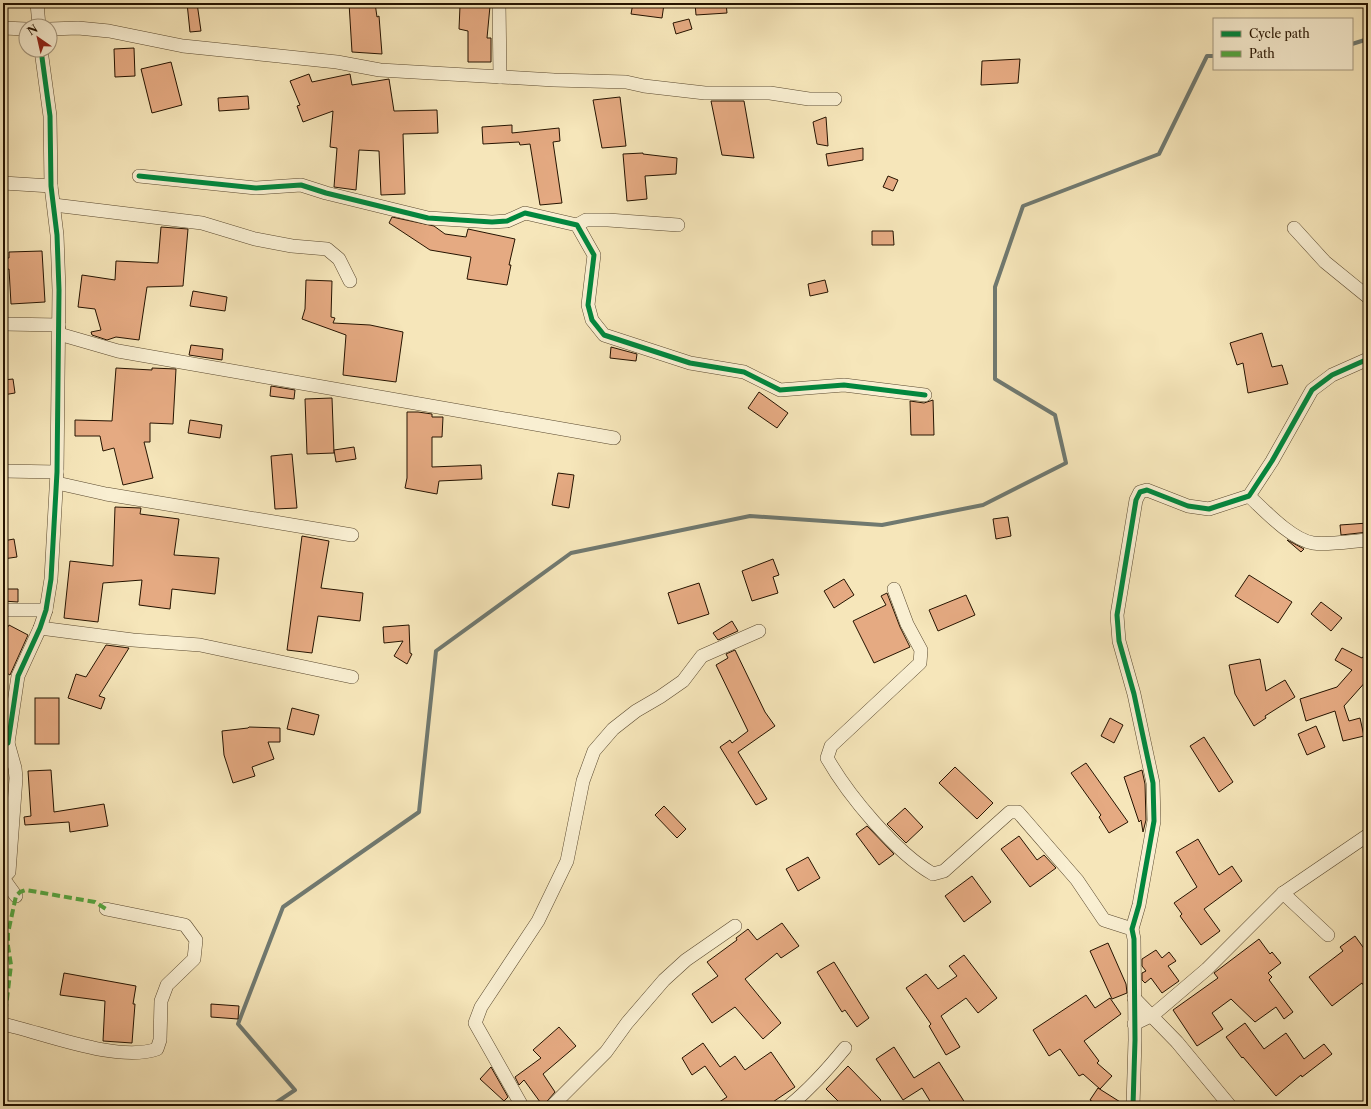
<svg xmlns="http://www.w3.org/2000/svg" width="1371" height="1109" viewBox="0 0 1371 1109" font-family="'Libre Caslon Text',serif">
<rect width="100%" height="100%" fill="#f6e6ba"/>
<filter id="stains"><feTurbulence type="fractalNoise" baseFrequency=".005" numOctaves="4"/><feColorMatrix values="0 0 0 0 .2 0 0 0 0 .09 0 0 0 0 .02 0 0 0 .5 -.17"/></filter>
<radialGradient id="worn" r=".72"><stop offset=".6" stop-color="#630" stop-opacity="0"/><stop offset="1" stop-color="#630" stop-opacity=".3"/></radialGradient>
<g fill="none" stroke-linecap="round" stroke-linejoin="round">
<g stroke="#707970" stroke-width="4">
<polyline points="1352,44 1368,39"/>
<polyline points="271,1106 295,1090 238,1024 283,907 419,812 436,651 571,553 750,516 882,525 983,505 1066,463 1055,415 995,379 995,287 1023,206 1159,154 1207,56 1214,56"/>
</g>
</g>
<g fill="#e5aa82" stroke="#251300">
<polygon points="187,3 197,3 201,31 190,32"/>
<polygon points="349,3 375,3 377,17 379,16 382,54 352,52"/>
<polygon points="633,3 664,4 662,18 631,14"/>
<polygon points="695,3 726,3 727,13 696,15"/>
<polygon points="460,6 490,6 487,38 491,38 491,62 468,62 468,31 459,29"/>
<polygon points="689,19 692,29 676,34 673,23"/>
<polygon points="134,48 135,76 115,77 114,49"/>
<polygon points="1020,59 1018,83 981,85 982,61"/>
<polygon points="171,62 182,105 152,113 141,69"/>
<polygon points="309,74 312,82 350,74 352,85 389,79 394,111 437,110 438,133 403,134 405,194 381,195 379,151 359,150 356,190 334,187 337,148 330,147 333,111 303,122 297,106 300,105 290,81"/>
<polygon points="248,96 249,109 219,111 218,98"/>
<polygon points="620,97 626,146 602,148 593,100"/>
<polygon points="711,101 744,101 754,158 722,155"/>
<polygon points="826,117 828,146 817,144 813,122"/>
<polygon points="512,125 512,133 559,128 560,141 553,142 562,203 540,205 530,144 520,145 519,142 483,144 482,127"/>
<polygon points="863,148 863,160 828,166 826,154"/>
<polygon points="643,153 643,154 677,158 676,174 645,176 647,199 627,201 623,154"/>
<polygon points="888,176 898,180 893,191 883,187"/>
<polygon points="392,217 434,226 445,234 466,237 468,229 515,239 509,265 511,265 507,285 467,279 471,257 430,250 389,223"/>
<polygon points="161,227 188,229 183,286 147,287 139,340 116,337 107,340 92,335 91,332 101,330 95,309 78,307 82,275 115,280 116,261 158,263"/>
<polygon points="872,231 893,231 894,245 872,245"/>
<polygon points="42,251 45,302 11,304 9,269 3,270 3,258 9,258 9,252"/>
<polygon points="306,280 332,281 331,317 335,318 333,323 370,325 403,332 396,382 343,375 346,335 302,319 305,309"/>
<polygon points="825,280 828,292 810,296 808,284"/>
<polygon points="193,291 227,297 225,311 190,306"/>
<polygon points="1262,333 1272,367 1282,365 1288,384 1248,393 1243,363 1237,365 1230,343"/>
<polygon points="191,345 223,349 222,360 189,355"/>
<polygon points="611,347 637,354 636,361 610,358"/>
<polygon points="116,368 152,370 152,368 176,369 173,424 150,423 150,442 144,442 153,478 123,485 114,448 103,451 100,436 75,436 75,420 112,421"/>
<polygon points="13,379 15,393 3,395 3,380"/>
<polygon points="271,386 295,390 294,399 270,396"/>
<polygon points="759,392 788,413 777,428 748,408"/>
<polygon points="332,398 334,453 307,454 305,399"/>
<polygon points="933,400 934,435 911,435 910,401 924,403"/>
<polygon points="407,412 418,412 432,414 432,417 443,417 442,437 432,437 432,467 481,465 482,479 439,481 437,494 405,488 407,478"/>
<polygon points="190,420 222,425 220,438 188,433"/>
<polygon points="354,447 356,459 336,462 334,450"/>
<polygon points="292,454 297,508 275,509 271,456"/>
<polygon points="558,473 574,475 569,508 552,505"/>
<polygon points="115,507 141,508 140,514 179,519 174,555 219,558 215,594 172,589 170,609 139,605 142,580 103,583 98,622 64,618 70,561 113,566"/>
<polygon points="1008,517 1011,536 996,539 993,519"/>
<polygon points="1368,523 1368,532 1341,535 1340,525"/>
<polygon points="302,536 329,541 321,588 363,593 360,621 318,616 312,653 287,650"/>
<polygon points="14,539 17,557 3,559 3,541"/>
<polygon points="1287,540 1293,543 1304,549 1301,552"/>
<polygon points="773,559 779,575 773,577 778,593 752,601 742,571"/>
<polygon points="1249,575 1292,602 1278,623 1235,596"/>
<polygon points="844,579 854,595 834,608 824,591"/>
<polygon points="699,583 709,614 678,624 668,593"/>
<polygon points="3,589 18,589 18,602 3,601"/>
<polygon points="887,593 900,627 910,647 874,663 853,621 886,605 881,596"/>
<polygon points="966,595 975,615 938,631 929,610"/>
<polygon points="1321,602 1342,618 1331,631 1311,614"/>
<polygon points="732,621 738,631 718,640 713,633"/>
<polygon points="9,625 28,635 10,675 3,671 3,635"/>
<polygon points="409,625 410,653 412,654 407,664 394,656 403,641 384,643 383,627"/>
<polygon points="106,645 129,648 99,696 105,698 101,709 68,698 76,674 86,677"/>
<polygon points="1342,648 1362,658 1368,651 1368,679 1344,706 1349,721 1360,718 1364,736 1343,741 1335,711 1306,721 1300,699 1337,687 1352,670 1335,660"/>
<polygon points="735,650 765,712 775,726 738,752 767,799 756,805 720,747 730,740 732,743 748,731 716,665 728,658 726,654"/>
<polygon points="1260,659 1266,691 1285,680 1295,697 1265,716 1266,718 1254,726 1235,694 1229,665"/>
<rect x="35" y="698" width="24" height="46"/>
<polygon points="292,708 319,715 314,735 287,729"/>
<polygon points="1110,718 1123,725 1114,743 1101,736"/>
<polygon points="1316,726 1325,747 1307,755 1298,734"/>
<polygon points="249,727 280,728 280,742 268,742 274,759 252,767 255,776 233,783 224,755 222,731 248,728"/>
<polygon points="1204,737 1233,782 1219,792 1190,746"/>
<polygon points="1086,763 1128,822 1109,833 1099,817 1101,815 1071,773"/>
<polygon points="955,767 993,803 977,819 939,783"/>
<polygon points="51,770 54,812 104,804 108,826 70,832 69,822 25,825 24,817 31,816 28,771"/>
<polygon points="1142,770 1145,784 1146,820 1143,832 1141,820 1139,822 1124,777"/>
<polygon points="664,806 686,829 677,838 655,815"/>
<polygon points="905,808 923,827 906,843 887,824"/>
<polygon points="867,826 894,854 879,865 856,834"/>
<polygon points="1019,836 1037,860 1044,855 1056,868 1030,887 1001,849"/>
<polygon points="1198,839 1219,875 1232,866 1242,881 1204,909 1220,931 1201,945 1180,916 1182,914 1174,903 1197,887 1176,852"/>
<polygon points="808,857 820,878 798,891 786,869"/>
<polygon points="972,876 991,902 964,922 945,896"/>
<polygon points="782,923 799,946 781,958 777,953 745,979 781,1023 763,1039 735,1007 712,1023 692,994 718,976 707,962 737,940 736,938 748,929 757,940"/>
<polygon points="1355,936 1368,954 1368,992 1362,983 1332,1006 1309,977 1343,951 1340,947"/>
<polygon points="1259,939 1270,954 1272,952 1281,963 1268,973 1272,977 1269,980 1293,1012 1284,1019 1276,1007 1255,1022 1231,999 1212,1013 1223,1029 1197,1046 1173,1010 1218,978 1214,973 1218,970"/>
<polygon points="1108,943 1126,984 1127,993 1112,999 1090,951"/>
<polygon points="1156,950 1162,958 1169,952 1176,961 1168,966 1179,981 1162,993 1151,978 1145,983 1142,980 1142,973 1146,971 1142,966 1142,959"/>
<polygon points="964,955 997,998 978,1013 966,998 941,1016 960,1047 946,1055 929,1026 931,1024 906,988 926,974 938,989 957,976 949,966"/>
<polygon points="834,962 869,1018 857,1027 845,1010 842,1012 817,972"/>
<polygon points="64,973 136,986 133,1004 135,1004 132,1043 103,1041 105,1001 60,995"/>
<polygon points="1086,995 1095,1008 1110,998 1121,1014 1084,1041 1099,1061 1097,1063 1112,1076 1100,1089 1083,1074 1079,1076 1060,1049 1049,1056 1033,1030"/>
<polygon points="211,1004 239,1006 238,1019 211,1017"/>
<polygon points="1245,1023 1264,1049 1286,1033 1304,1059 1324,1044 1332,1054 1302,1077 1301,1075 1276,1096 1243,1057 1242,1058 1226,1037"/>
<polygon points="559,1027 576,1046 543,1074 555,1092 543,1106 524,1080 519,1085 515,1077 541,1058 533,1050"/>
<polygon points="703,1043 720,1067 735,1056 745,1070 771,1052 795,1087 767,1106 713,1106 727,1097 705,1066 692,1075 682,1058"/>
<polygon points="894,1047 914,1078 939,1062 967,1106 933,1106 922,1088 903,1100 876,1059"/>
<polygon points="848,1066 881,1100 875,1106 843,1106 826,1089"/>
<polygon points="491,1067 508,1097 504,1101 480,1079"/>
<polygon points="1098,1088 1125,1105 1125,1106 1099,1106 1090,1100"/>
</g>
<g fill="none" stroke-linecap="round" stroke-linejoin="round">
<defs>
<g id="street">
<polyline points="37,3 39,26"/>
<polyline points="499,3 500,77"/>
<polyline points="3,28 26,29"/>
<polyline points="50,29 78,28 109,31 183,46 337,62 380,70 554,80 626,82 644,86 705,93 770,93 809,99 835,99"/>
<polyline points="139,176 256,188 301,185 326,193 428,218 492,222 507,221 525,213 577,225 594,255 588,305 592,320 604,335 690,363 744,372 780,390 844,385 925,395"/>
<polyline points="3,183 51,186"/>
<polyline points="54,205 202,223 255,239 292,246 327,249 339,259 350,281"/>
<polyline points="577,225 586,220 608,220 678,225"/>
<polyline points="1294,228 1325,262 1368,297"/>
<polyline points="3,324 59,325"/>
<polyline points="59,334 118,351 614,438"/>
<polyline points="3,471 57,472"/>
<polyline points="57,483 106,494 352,535"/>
<path d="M1249 496C1264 510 1292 540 1313 543 1329 545 1352 541 1368 540"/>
<path d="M894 589 907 624 921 650 920 663 831 746 827 758C848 795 896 853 933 874L944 871 1010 812H1018L1077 880 1104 920 1132 929"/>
<polyline points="3,610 46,610"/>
<polyline points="40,628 133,640 200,645 352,677"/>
<polyline points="3,744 8,743 18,676 40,628 46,610 51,579 57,472 59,290 57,235 51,186 50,116 41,50"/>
<polyline points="3,878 9,872 16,778 15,768 8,743"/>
<polyline points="3,878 16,896"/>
<polyline points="1283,893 1328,935"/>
<polyline points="1134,998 1177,1042 1230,1106"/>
<path d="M3 1024C44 1033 117 1063 157 1049L160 1040 161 1001 167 985 194 959 196 940 185 925 106 909"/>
<polyline points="1134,1024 1153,1015 1207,969 1283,893 1368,835"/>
<polyline points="522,1106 475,1023 481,1007 538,921 567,861 583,781 594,751 613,729 636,711 660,697 683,681 702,656 759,631"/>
<polyline points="552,1106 606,1052 627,1023 664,980 686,960 735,926"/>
<path d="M789 1106C810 1089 828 1069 845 1048"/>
<polyline points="1133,1106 1135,1040 1134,939 1132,929 1139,905 1154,821 1153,783 1134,694 1119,641 1117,615 1136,500 1140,492 1147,490 1188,506 1209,509 1249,496 1272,461 1312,390 1332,375 1368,359"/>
</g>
</defs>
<use href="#street" stroke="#59482e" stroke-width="14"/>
<use href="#street" stroke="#f9efd2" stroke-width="13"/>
<polyline stroke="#53a840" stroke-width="4" stroke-dasharray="8 4" stroke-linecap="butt" points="4,1024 11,965 8,946 8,933 16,896 20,892 26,890 95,902 106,909"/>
<defs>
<g id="cycleway">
<polyline points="139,176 256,188 301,185 326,193 428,218 492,222 507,221 525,213 577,225 594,255 588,305 592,320 604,335 690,363 744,372 780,390 844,385 925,395"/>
<polyline points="3,744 8,743 18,676 40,628 46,610 51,579 57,472 59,290 57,235 51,186 50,116 41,50"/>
<polyline points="1133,1106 1135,1040 1134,939 1132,929 1139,905 1154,821 1153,783 1134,694 1119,641 1117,615 1136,500 1140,492 1147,490 1188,506 1209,509 1249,496 1272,461 1312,390 1332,375 1368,359"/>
</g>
</defs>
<use href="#cycleway" stroke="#f9efd2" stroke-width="8"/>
<use href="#cycleway" stroke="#00873e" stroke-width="5"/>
</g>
<rect width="1371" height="1109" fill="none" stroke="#f6e6ba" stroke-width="16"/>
<rect x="4" y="4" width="1363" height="1101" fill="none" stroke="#251300" stroke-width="2"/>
<rect x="8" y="8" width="1355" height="1093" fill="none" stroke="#251300"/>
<rect x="1213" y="18" width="140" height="52" fill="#f9efd2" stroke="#a4977e"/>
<rect x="1221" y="31" width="20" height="6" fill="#00873e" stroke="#a4977e"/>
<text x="1249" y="38" font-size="12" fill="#251300">Cycle path</text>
<rect x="1221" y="51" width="20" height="6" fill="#53a840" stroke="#a4977e"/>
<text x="1249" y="58" font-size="12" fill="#251300">Path</text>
<g transform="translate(38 38) rotate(326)"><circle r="19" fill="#f9efd2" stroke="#a4977e"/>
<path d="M0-3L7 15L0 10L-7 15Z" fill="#8f2418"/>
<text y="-6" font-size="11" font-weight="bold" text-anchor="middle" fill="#251300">N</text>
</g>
<rect width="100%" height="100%" filter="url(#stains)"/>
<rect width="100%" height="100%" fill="url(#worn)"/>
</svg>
